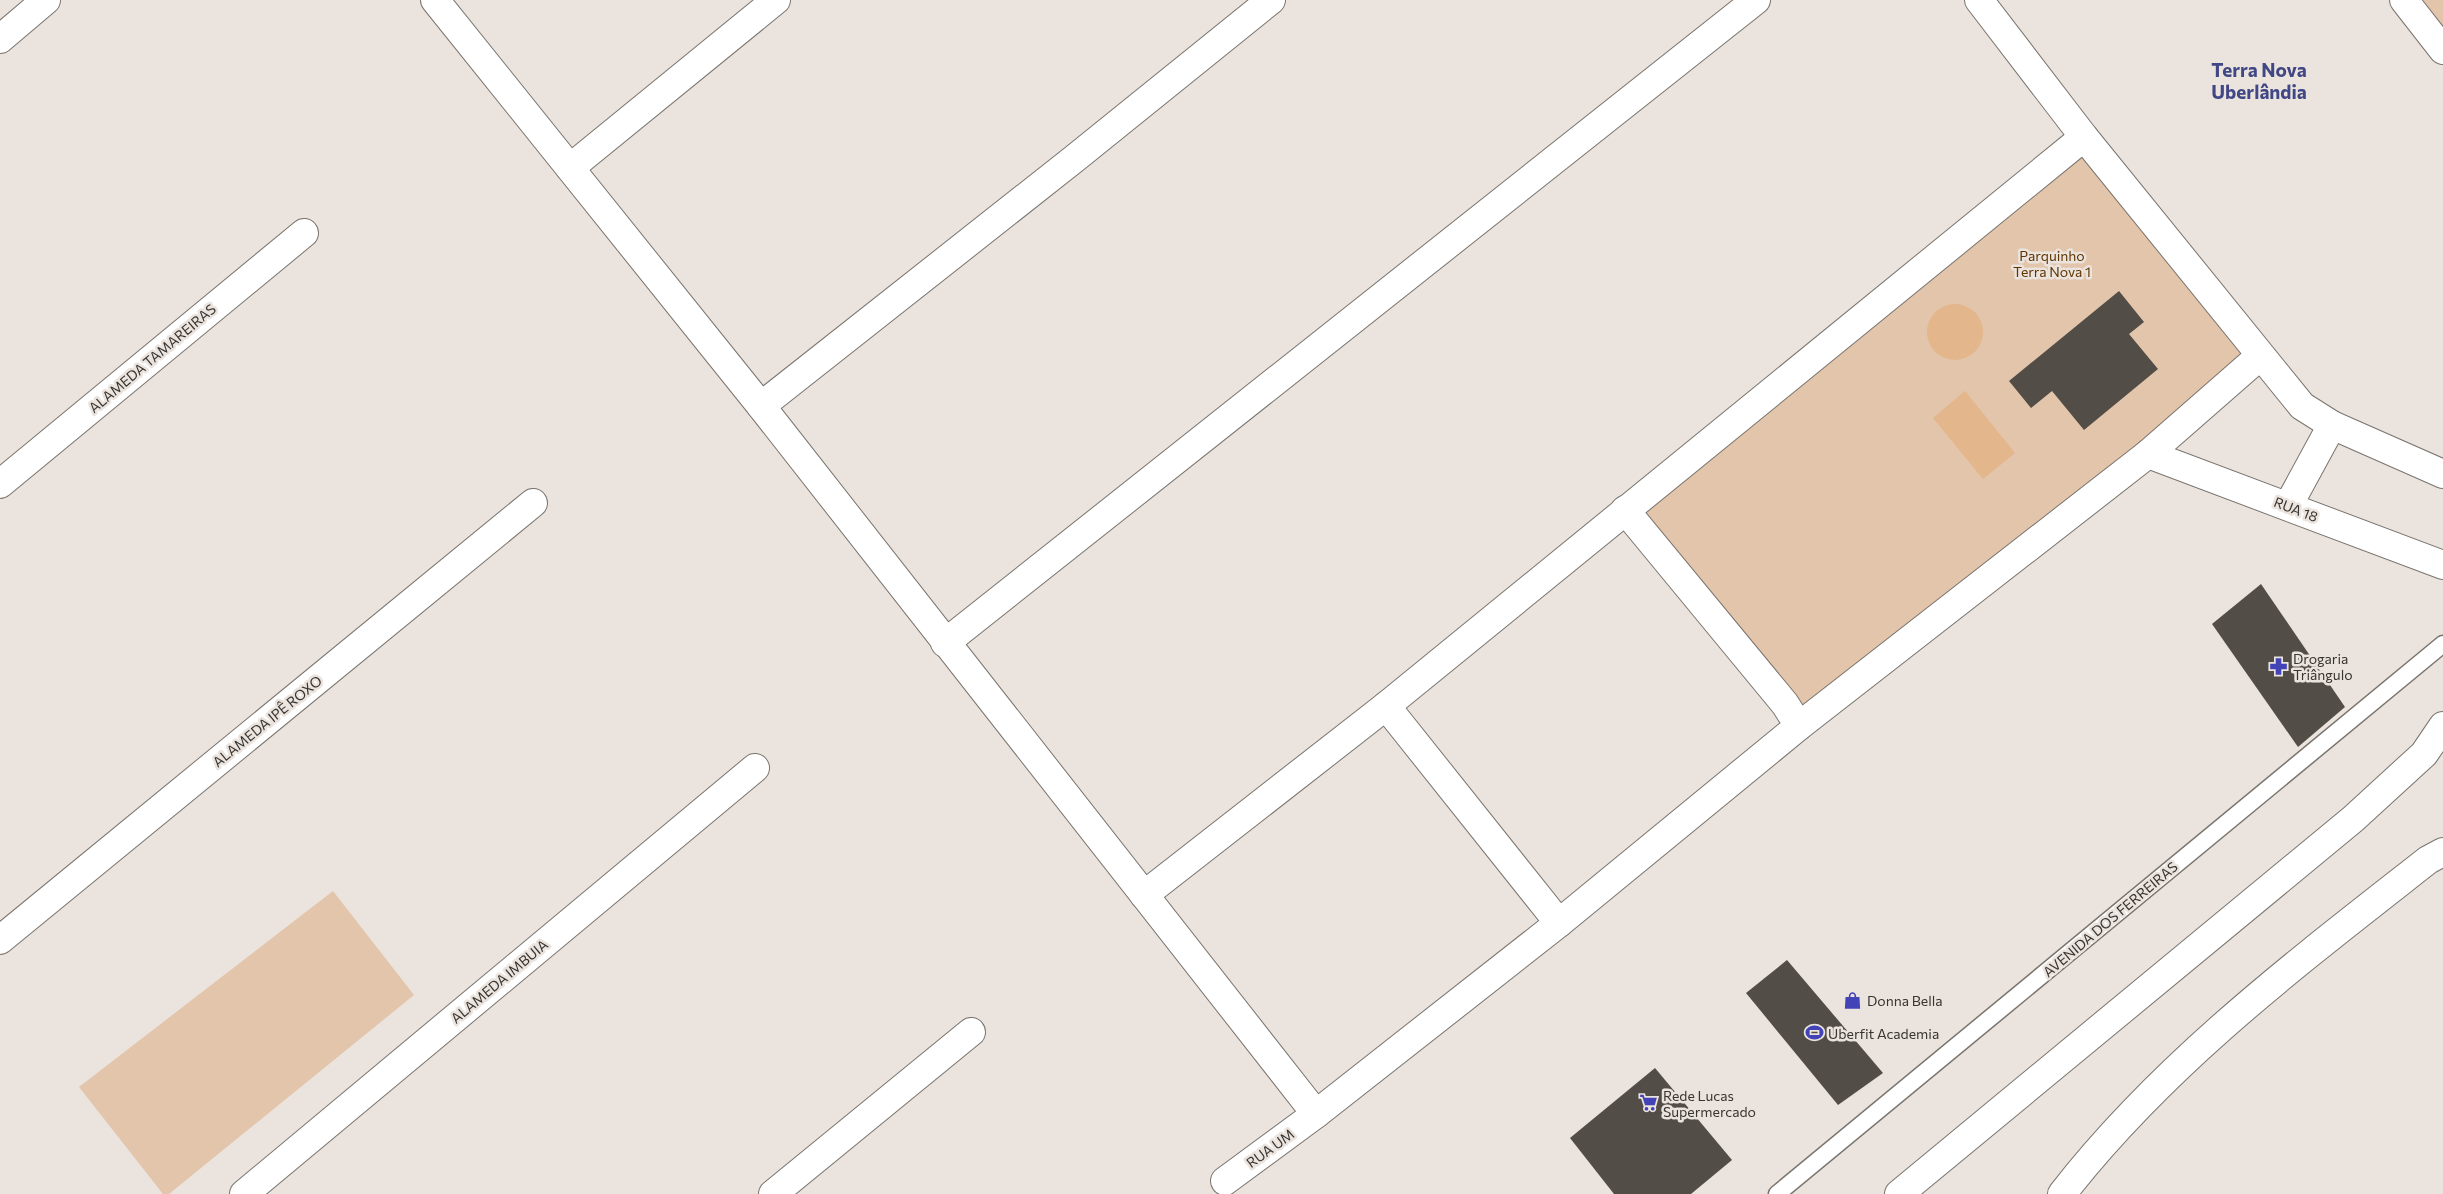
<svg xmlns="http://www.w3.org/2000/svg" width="2443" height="1194" viewBox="0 0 2443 1194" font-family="Commissioner,sans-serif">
<rect width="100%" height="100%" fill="#ebe3dd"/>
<g fill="#e2c5ab">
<polygon points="2404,0 2443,0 2443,50"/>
<polygon points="2084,137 2260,356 1799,726 1625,510"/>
<polygon points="333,891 414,995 169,1194 163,1194 79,1087"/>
</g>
<g fill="#e3b68b">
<circle cx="1955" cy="332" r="28"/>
<polygon points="1965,391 2015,453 1983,479 1933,418"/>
</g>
<g fill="#534d47">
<polygon points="2119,291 2144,322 2129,334 2158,369 2084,430 2052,391 2031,408 2009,381"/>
<polygon points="2261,584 2345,707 2298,747 2212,624"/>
<polygon points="1787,960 1883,1073 1838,1105 1746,993"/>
<polygon points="1655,1068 1732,1160 1691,1194 1614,1194 1570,1138"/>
</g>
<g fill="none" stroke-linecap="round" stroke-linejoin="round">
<defs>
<polyline id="lane" points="1777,1194 2443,644"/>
<g id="street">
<polyline points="435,0 761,406 1316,1114"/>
<polyline points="1979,0 2084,137 2302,406 2332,425 2443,474"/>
<polyline points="2404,0 2443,50"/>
<polyline points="0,39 46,0"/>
<polyline points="570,168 776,0"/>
<polyline points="761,406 1074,159 1271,0"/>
<polyline points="2148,454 2443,565"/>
<polyline points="0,484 304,233"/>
<polyline points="2288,506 2332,425"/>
<polyline points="1625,510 1785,704 1799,726"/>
<polyline points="945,643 1756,0"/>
<polyline points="1386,706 1559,923"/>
<polyline points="1144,895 1386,706 2084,137"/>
<polyline points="0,940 533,503"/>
<polyline points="1225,1181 1316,1114 1559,923 1799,726 2148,454 2260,356"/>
<polyline points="244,1194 755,768"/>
<polyline points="773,1194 971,1032"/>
</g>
<g id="secondary">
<polyline points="1899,1194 2353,819 2424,754 2443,726"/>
<path d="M2062 1194C2164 1063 2298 962 2428 860L2443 852"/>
</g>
</defs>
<use href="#lane" stroke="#7a746e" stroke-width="19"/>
<use href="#street" stroke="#7a746e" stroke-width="30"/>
<use href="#secondary" stroke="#7a746e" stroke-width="30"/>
<use href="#lane" stroke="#fff" stroke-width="16"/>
<use href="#street" stroke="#fff" stroke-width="28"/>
<use href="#secondary" stroke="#fff" stroke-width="28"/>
</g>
<defs>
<symbol id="pharmacy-bare" viewBox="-9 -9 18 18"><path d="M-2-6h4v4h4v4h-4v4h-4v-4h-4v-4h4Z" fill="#4343b8" stroke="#ebe3dd" stroke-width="2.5" paint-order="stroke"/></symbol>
<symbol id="shop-bare" viewBox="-9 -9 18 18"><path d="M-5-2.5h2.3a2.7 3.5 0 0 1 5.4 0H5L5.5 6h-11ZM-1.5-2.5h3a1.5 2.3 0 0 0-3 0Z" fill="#4343b8" stroke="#ebe3dd" stroke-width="2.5" paint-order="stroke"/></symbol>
<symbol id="stadium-bare" viewBox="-9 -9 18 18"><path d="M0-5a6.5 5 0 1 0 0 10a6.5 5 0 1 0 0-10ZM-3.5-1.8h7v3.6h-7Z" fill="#4343b8" stroke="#ebe3dd" stroke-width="2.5" paint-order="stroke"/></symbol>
<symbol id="supermarket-bare" viewBox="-9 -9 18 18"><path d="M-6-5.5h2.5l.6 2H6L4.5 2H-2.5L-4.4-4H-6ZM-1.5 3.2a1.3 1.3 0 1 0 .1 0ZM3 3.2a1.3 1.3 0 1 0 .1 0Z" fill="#4343b8" stroke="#ebe3dd" stroke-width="2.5" paint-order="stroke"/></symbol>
</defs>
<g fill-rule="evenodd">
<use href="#pharmacy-bare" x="2266" y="654" width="25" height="25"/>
<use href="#shop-bare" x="1840" y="988" width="25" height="25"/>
<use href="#stadium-bare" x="1802" y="1020" width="25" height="25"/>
<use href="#supermarket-bare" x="1636" y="1090" width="25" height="25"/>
</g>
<g text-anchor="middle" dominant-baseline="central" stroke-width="5" stroke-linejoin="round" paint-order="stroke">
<g font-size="14" fill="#603600" stroke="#ebe3dd">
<text x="2052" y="255">Parquinho<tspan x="2052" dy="16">Terra Nova 1</tspan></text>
</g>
<g font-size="14" fill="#373431" stroke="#ebe3dd">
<text transform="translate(152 358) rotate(-40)">ALAMEDA TAMAREIRAS</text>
<text transform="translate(2296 509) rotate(21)">RUA 18</text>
<text transform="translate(267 721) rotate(-39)">ALAMEDA IPÊ ROXO</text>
<text transform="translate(2110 919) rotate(-40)">AVENIDA DOS FERREIRAS</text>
<text transform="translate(499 981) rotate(-40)">ALAMEDA IMBUIA</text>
<text transform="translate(1270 1148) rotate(-36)">RUA UM</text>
</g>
<g font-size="14" fill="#373431" stroke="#ebe3dd" text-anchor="start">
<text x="2293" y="658">Drogaria<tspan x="2293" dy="16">Triângulo</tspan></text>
<text x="1867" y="1000">Donna Bella</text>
<text x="1828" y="1033">Uberfit Academia</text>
<text x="1663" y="1095">Rede Lucas<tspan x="1663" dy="16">Supermercado</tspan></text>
</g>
<g font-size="19" font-weight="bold" fill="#414784" stroke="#ebe3dd">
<text x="2259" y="69">Terra Nova<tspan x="2259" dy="22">Uberlândia</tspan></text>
</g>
</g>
</svg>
